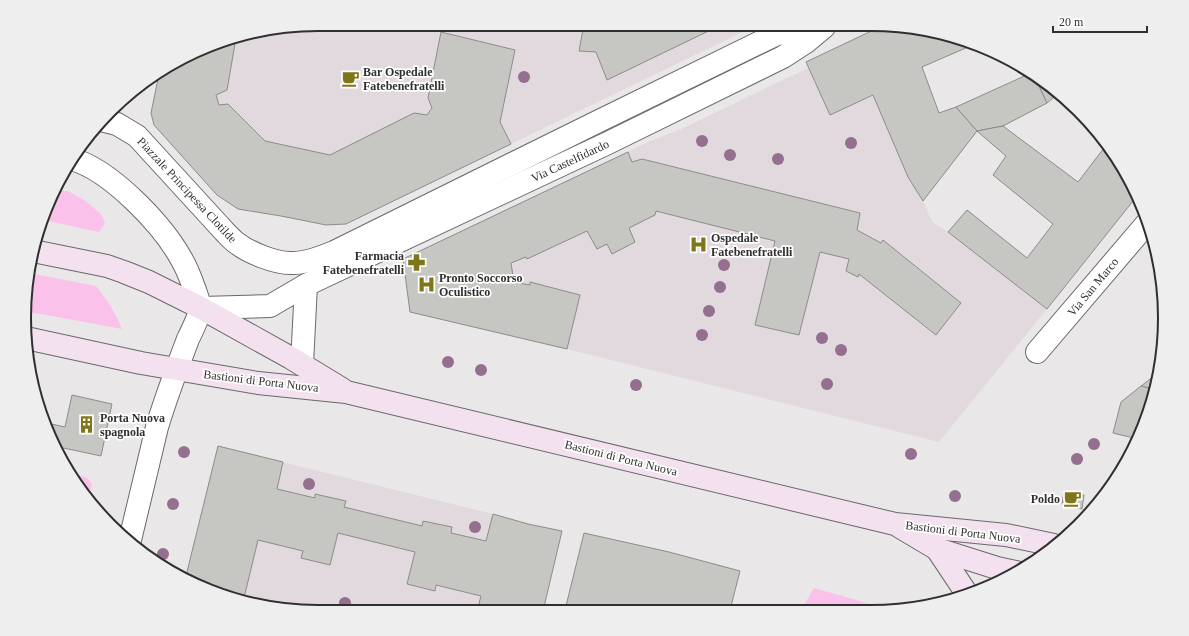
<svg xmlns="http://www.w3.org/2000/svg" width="1189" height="636" viewBox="0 0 1189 636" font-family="'Times New Roman',serif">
<rect width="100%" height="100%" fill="#eae7e9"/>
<g fill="#e2d9df">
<polygon points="318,24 759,24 346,224 151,113 159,74 223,40"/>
<polygon points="808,68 830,115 873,95 908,177 923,201 932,222 948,232 1047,309 939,442 567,349 410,312 403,259 648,142 681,129"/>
<polygon points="218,446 493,514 528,524 562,531 543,611 299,611 242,602 188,582 185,580"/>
</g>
<g fill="#fac1ea">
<polygon points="57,191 68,191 84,200 101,214 105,223 99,232 44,220"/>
<path d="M29 273 96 286C107 300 116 313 122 329L25 311V299Z"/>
<polygon points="73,475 86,477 92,484 89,497"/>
<polygon points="814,588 891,610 801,610"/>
</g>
<g fill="#c6c6c3" stroke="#8c8c89">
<polygon points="584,24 732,24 723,29 721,25 607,80 596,52 579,51"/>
<polygon points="884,25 890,25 947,34 975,44 922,67 939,113 956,107 977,131 923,201 908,177 873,95 830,115 806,62"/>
<polygon points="441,32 515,50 500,122 511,144 346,224 326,225 281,216 238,209 217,195 154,125 151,113 159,74 223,40 236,38 227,90 216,95 219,105 228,104 265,141 330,155 414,113 427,115 432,108 428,98"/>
<polygon points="1031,73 1034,75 1047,103 1003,126 977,131 956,107"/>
<polygon points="1034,75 1050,85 1059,93 1047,103"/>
<polygon points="1003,126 1078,182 1104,148 1115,156 1126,171 1137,196 1047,309 948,232 967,210 1027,258 1053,224 993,175 1006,156 977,131"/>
<polygon points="628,152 632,162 642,159 860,213 857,230 881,243 883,240 961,303 936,335 859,274 858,277 846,271 849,259 820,252 799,335 755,325 775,241 656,211 655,215 629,228 635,242 612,254 607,244 597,249 587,231 527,259 526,257 511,263 514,282 530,285 530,282 580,295 567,349 410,312 403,259"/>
<polygon points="1158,373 1156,390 1141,386"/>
<polygon points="1141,386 1156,390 1138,439 1113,433 1121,402"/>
<polygon points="72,395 112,404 101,456 54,446 47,423 65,427"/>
<polygon points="218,446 283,462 277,489 315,498 315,494 346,501 344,507 422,526 423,521 452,527 451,533 486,541 493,514 528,524 562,531 543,611 477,611 481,596 436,585 435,591 407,584 415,552 338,533 330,565 301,558 303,551 258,540 243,602 188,582 185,580"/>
<polygon points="1064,492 1084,495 1082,509 1062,504"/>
<polygon points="584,533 669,552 740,571 730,610 565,610"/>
</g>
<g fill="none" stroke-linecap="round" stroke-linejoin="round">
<defs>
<g id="street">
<path d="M105 121 117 124 137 136 224 231C229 236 233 241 238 244 250 253 275 263 290 263 303 264 322 257 334 252L599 121 777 34 798 31 821 25"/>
<path d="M71 159C110 169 163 225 182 260 188 270 192 282 196 293 197 297 200 303 200 308 201 313 191 333 188 339 177 368 166 397 157 427L130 540"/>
<polyline points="201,308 270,306 306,285 608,143 783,57 806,42 824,27"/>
<polyline points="1037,352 1148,222"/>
<polyline points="302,364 306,285"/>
</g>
<g id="secondary">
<polyline points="33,251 107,266 124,272 149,282 201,308 291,358 342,389"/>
<polyline points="26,338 141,363 258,383 346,392 895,524 1006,535 1054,545"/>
<polyline points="900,527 937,549 997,568 1016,572"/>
<polyline points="937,549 967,594"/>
</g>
</defs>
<use href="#street" stroke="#6b686a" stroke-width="24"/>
<use href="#secondary" stroke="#6b686a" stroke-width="24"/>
<use href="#street" stroke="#fff" stroke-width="22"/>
<use href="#secondary" stroke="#f4e1ef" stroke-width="22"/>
</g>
<g fill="#946f8e">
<circle cx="524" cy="77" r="6"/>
<circle cx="702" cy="141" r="6"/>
<circle cx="851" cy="143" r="6"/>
<circle cx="730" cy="155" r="6"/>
<circle cx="778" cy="159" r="6"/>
<circle cx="724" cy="265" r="6"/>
<circle cx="720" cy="287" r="6"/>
<circle cx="709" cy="311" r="6"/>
<circle cx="702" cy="335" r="6"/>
<circle cx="822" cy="338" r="6"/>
<circle cx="841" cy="350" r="6"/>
<circle cx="448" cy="362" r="6"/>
<circle cx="481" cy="370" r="6"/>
<circle cx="827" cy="384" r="6"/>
<circle cx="636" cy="385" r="6"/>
<circle cx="1094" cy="444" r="6"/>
<circle cx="184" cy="452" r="6"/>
<circle cx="911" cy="454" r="6"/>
<circle cx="1077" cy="459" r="6"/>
<circle cx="309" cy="484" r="6"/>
<circle cx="955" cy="496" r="6"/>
<circle cx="173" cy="504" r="6"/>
<circle cx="475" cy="527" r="6"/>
<circle cx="163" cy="554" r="6"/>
<circle cx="345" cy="603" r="6"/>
</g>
<defs>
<symbol id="cafe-bare" viewBox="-9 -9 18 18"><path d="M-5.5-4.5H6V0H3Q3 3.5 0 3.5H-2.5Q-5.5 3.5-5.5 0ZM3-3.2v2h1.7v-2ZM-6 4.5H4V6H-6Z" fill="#7e761a" stroke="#fff" stroke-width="2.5" paint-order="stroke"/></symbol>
<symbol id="hospital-bare" viewBox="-9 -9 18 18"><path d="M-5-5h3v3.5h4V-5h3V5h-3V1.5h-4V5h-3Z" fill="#7e761a" stroke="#fff" stroke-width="2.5" paint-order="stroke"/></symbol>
<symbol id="pharmacy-bare" viewBox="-9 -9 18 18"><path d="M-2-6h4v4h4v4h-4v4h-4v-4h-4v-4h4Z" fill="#7e761a" stroke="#fff" stroke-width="2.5" paint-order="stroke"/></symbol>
<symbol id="building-bare" viewBox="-9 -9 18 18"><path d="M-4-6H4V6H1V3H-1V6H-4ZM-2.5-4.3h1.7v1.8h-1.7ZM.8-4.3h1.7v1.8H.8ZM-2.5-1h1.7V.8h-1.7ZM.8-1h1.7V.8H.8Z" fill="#7e761a" stroke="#fff" stroke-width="2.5" paint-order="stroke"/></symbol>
</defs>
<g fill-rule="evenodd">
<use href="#cafe-bare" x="338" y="66" width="25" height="25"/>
<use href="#hospital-bare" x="686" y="232" width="25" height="25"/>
<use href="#pharmacy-bare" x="404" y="250" width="25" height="25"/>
<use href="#hospital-bare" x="414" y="272" width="25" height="25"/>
<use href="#building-bare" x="74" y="412" width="25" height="25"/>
<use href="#cafe-bare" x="1060" y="486" width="25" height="25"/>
</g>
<g text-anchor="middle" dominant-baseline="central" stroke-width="3.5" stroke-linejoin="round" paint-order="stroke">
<g font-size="12" font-weight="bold" fill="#302f30" stroke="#fff" text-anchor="start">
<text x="363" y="72">Bar Ospedale<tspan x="363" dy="14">Fatebenefratelli</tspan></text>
<text x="711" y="238">Ospedale<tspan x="711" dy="14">Fatebenefratelli</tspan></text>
<text x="404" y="256" text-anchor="end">Farmacia<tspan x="404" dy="14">Fatebenefratelli</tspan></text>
<text x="439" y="278">Pronto Soccorso<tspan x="439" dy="14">Oculistico</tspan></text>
<text x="100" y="418">Porta Nuova<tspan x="100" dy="14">spagnola</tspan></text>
<text x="1060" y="499" text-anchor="end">Poldo</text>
</g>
<g font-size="12" fill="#302f30" stroke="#fff">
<text transform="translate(570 161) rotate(-25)">Via Castelfidardo</text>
<text transform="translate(187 190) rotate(47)">Piazzale Principessa Clotilde</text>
<text transform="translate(1093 287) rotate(-50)">Via San Marco</text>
<text transform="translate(261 381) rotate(7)">Bastioni di Porta Nuova</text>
<text transform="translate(621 458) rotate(14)">Bastioni di Porta Nuova</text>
<text transform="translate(963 532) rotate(7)">Bastioni di Porta Nuova</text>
</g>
</g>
<path d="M0 0H1189V636H0ZM318 31H871A287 287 0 0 1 1158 318V318A287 287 0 0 1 871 605H318A287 287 0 0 1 31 318V318A287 287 0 0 1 318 31Z" fill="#eee" fill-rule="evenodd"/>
<path fill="none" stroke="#302f30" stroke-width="2" d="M318 31H871A287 287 0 0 1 1158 318V318A287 287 0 0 1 871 605H318A287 287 0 0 1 31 318V318A287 287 0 0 1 318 31Z"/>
<path d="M1053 26v6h94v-6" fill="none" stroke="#302f30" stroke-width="2"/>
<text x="1059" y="26" font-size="12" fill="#302f30" stroke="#ffffff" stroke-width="3" paint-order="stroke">20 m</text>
</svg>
